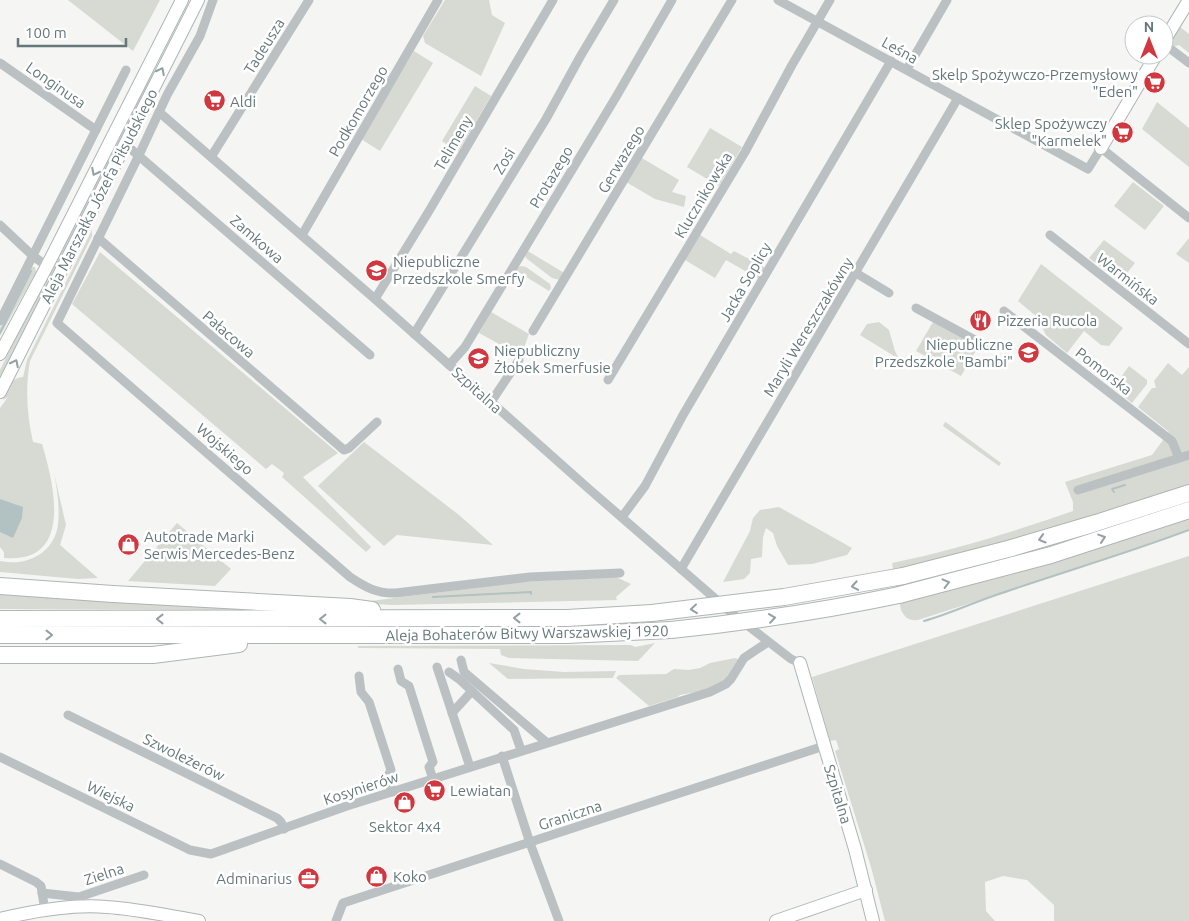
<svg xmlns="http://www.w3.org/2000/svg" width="1189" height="921" viewBox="0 0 1189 921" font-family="Ubuntu,sans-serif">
<rect width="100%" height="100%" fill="#f5f5f3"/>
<g fill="#d7dad2">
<polygon points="68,0 160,0 133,51"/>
<polygon points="445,0 489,0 492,15 505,23 481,76 425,43 423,36"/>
<polygon points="1180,27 1189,34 1189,53 1179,45 1173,47 1170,44"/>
<polygon points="414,51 433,63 380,151 361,139"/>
<polygon points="151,70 155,72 0,378 0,370"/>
<polygon points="475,86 491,96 458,152 442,141"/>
<polygon points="1157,102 1189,128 1189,167 1142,129"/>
<polygon points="710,128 742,147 719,186 687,167"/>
<polygon points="640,157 679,180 672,192 686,196 684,207 655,199 626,182"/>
<polygon points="1133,182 1164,206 1145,230 1114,206"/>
<path d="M92 230V236L30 361C25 387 27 416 33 442L42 444C54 484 74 564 4 558V552L0 547V408L8 397 3 400C7 389 10 378 23 377L27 360Z"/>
<polygon points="700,235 731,254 734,251 766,268 759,279 726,260 715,278 685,260"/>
<polygon points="1189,238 1189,263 1176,254"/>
<polygon points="1104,240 1135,263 1120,282 1089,258"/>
<polygon points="526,250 566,274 560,280 552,278 526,258 525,255"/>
<polygon points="100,252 338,453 303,477 371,547 366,552 282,477 284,473 272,464 266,469 72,304"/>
<polygon points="1041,264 1123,328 1109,346 1101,345 1084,331 1067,353 1046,335 1036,316 1018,301"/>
<polygon points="521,266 526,267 550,284 551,288 549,291 515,270 517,267"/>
<polygon points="31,267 35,267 36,272 0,336 0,328"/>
<polygon points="491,312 529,334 521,356 479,333"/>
<polygon points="879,322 889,330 895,351 899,359 860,335 867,324"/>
<polygon points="933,322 978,347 961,376 916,351"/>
<path d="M1168 363 1182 375 1189 367V530L1132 551 918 620C909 621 905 618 901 610L892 563C954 550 1013 532 1073 511V502L1065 482 1152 455 1169 432 1138 407 1152 388H1156L1154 381Z"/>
<polygon points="1129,366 1147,380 1147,384 1132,403 1113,388"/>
<polygon points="945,422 947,423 1001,463 999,466 943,426"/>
<polygon points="364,442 459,515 493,545 397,535 384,546 318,486"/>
<path d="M54 473 66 525 60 545 98 578 78 579 0 572V561C26 567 55 553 58 524 60 507 57 489 54 473Z"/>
<polygon points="779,507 852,548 847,555 812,564 788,565 777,546 773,533 766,528 763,537 762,557 751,559 750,573 744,579 723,582 750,531 753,518 760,510"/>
<polygon points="177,523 231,569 215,586 128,581"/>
<polygon points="1189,556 1189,921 1054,921 1054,905 1027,880 1003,876 985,882 986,911 995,921 885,921 871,867 835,751 839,749 836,740 830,741 812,677"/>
<polygon points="616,577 631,584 616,597 617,600 392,605 355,603 519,582"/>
<polygon points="0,592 298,610 0,609"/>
<polygon points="655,643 638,661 509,658 501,655 500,649 358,648 358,646 631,645 635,647"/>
<path d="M735 658 740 660C735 666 731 674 725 680 714 691 694 692 680 695L678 697 649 706 616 678 619 675 666 674 674 669 689 670 700 668 710 663Z"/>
<polygon points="489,663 524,669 564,672 616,671 613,678 508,679"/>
</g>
<polygon fill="#b2c2c2" points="0,499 23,507 22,518 13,538 0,532"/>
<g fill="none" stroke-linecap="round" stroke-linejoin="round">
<g stroke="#b2c2c2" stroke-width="2">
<polyline points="0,333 31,271"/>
<polyline points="1114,492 1112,489 1125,485"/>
<polyline points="433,597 531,592 531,594"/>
<path d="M924 621C949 614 972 603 996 595 1060 573 1125 554 1189 530"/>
</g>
<defs>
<g id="secondary">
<polyline points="1164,41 1189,0"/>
<polyline points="1101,148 1156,55"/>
<polyline points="0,354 47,266 182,0"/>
<polyline points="0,392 198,0"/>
<polyline points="800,663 855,849 873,921"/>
<path d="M0 919C33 911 74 904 107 907 138 909 169 916 199 921"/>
<polyline points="776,921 866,890"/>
</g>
<g id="highway">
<polyline points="903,576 1008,549 1096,523 1189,493"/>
<polyline points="0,586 113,594 350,607 372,610"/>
<polyline points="899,595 1051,555 1189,510"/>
<polyline points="0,619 567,618 652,613"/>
<polyline points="0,635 567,635 671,630"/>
<polyline points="0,655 153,655 239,644"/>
</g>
</defs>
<use href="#secondary" stroke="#adb5b7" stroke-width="14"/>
<use href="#highway" stroke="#afb4b5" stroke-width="18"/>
<g stroke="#bbc1c2" stroke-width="9">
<path d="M213 0 200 36 167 95 139 155 57 323 350 577C365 587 377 594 396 593L530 577 620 573"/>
<polyline points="778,0 1088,169 1101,148 1189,218"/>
<polyline points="1164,44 1189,63"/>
<polyline points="0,63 96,130"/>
<polyline points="907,69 947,0"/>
<polyline points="159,112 375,299 589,489 734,615 791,659 800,663"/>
<polyline points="125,144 370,355"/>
<polyline points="211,157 309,0"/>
<polyline points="0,225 33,256 47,266"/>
<polyline points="302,235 438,0"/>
<polyline points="1050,235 1189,344"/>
<polyline points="98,238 344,450 349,448 377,422"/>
<polyline points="856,273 889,293"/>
<polyline points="375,299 429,211 553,0"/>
<polyline points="916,308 984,345"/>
<polyline points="1004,311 1172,441 1179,458"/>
<polyline points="0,321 126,70"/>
<polyline points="533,331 732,0"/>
<polyline points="414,334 546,119 580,57 614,0"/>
<polyline points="449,365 465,347 616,97 672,0"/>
<polyline points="608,380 745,152 792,65 830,0"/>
<polyline points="491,402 519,360"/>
<polyline points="1078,490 1189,455"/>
<polyline points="622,517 645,486 683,415 891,61"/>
<polyline points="681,569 958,98"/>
<polyline points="461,660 464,672 546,742"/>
<polyline points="437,667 470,767"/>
<polyline points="398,669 401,681 409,686 433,762 429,767 433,779"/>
<polyline points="449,672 459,679 514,730 521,750"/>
<polyline points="359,676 361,692 369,702 391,770 387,778 392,792"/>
<polyline points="452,713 472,691"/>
<polyline points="68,715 277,818 281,822 284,829"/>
<polyline points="502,756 530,843 559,921"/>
<polyline points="0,757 190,850 211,854 347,806 710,692 726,684 731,679 744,658 768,642"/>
<polyline points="0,864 36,882 41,886 45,911"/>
<polyline points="42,893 79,897 144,875"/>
<polyline points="336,921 343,903 824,746"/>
</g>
<use href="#secondary" stroke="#fff" stroke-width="12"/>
<use href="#highway" stroke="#fff" stroke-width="16"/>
<defs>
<g id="highway-bridge">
<polyline points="652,613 784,597 903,576"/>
<path d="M671 630C748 622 823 611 899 595"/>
</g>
</defs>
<use href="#highway-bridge" stroke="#afb4b5" stroke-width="18" stroke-linecap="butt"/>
<use href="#highway-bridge" stroke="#fff" stroke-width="16"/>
</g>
<defs><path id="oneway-chevron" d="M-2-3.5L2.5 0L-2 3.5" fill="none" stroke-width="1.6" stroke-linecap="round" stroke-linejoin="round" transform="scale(1.25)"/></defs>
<g stroke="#92a0a2">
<use href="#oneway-chevron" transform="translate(161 71) rotate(-63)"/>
<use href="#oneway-chevron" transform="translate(95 172) rotate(117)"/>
<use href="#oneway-chevron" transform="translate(15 363) rotate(-63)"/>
<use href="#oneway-chevron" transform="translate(1102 538) rotate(-18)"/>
<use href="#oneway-chevron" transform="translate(1042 539) rotate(163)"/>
<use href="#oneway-chevron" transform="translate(946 583) rotate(-14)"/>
<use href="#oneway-chevron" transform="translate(855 586) rotate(170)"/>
<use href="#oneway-chevron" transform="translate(694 609) rotate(174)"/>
<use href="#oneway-chevron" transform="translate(517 618) rotate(180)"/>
<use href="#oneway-chevron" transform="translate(772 618) rotate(-8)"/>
<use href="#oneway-chevron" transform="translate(160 619) rotate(180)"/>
<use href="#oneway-chevron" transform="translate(323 619) rotate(180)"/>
<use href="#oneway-chevron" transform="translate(49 635)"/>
</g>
<defs>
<symbol id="supermarket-disc" viewBox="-11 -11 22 22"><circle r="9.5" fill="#d1373e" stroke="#fff"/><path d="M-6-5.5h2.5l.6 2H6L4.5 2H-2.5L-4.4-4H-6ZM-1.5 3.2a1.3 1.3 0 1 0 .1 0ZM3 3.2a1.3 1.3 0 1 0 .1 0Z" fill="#fff"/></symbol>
<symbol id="school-disc" viewBox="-11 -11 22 22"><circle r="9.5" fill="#d1373e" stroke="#fff"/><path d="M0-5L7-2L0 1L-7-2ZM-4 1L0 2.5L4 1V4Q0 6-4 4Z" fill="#fff"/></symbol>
<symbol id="restaurant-disc" viewBox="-11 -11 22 22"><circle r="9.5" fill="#d1373e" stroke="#fff"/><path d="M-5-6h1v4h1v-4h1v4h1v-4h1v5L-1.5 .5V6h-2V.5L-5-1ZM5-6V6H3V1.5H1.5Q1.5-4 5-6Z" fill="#fff"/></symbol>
<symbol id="shop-disc" viewBox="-11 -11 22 22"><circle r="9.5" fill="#d1373e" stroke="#fff"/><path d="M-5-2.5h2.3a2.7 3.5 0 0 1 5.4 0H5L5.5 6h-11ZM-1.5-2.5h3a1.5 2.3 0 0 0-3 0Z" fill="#fff"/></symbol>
<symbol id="office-disc" viewBox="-11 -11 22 22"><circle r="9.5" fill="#d1373e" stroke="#fff"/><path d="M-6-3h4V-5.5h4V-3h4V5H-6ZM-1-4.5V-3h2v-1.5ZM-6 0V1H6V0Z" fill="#fff"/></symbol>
</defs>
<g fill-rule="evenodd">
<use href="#supermarket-disc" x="1142" y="70" width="25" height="25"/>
<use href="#supermarket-disc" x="202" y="88" width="25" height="25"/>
<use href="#supermarket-disc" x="1110" y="120" width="25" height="25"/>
<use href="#school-disc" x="364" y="258" width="25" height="25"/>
<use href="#restaurant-disc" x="968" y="308" width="25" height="25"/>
<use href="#school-disc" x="1016" y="340" width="25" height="25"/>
<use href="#school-disc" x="466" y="346" width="25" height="25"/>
<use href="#shop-disc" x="116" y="532" width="25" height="25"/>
<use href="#supermarket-disc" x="422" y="778" width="25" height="25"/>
<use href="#shop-disc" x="392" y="790" width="25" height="25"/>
<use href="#shop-disc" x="364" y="864" width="25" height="25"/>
<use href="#office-disc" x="296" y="866" width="25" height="25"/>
</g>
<g text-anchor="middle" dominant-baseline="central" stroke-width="5" stroke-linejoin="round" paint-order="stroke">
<g font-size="15" fill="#64777a" stroke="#fff">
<text transform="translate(264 46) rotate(-58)">Tadeusza</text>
<text transform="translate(900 50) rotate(29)">Leśna</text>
<text transform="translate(56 85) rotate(35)">Longinusa</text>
<text transform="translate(358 111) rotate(-60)">Podkomorzego</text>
<text transform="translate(453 143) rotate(-60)">Telimeny</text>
<text transform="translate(621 159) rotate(-59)">Gerwazego</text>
<text transform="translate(504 161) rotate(-59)">Zosi</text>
<text transform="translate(551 177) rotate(-59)">Protazego</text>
<text transform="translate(703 195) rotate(-59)">Klucznikowska</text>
<text transform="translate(99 196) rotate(-63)">Aleja Marszałka Józefa Piłsudskiego</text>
<text transform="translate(257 239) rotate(41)">Zamkowa</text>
<text transform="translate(1128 279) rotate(38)">Warmińska</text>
<text transform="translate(745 282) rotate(-60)">Jacka Soplicy</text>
<text transform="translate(808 327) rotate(-59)">Maryli Wereszczakówny</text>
<text transform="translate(229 334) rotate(41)">Pałacowa</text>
<text transform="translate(1104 371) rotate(38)">Pomorska</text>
<text transform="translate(477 390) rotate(42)">Szpitalna</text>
<text transform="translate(225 449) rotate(41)">Wojskiego</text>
<text transform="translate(527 633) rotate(-1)">Aleja Bohaterów Bitwy Warszawskiej 1920</text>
<text transform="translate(184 757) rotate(26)">Szwoleżerów</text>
<text transform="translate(361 788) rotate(-18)">Kosynierów</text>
<text transform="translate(838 794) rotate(73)">Szpitalna</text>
<text transform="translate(111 796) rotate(26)">Wiejska</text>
<text transform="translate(570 815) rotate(-18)">Graniczna</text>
<text transform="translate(104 874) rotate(-18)">Zielna</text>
</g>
<g font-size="15" fill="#64777a" stroke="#fff" text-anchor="start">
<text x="1138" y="74" text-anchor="end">Skelp Spożywczo-Przemysłowy<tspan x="1138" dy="17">"Eden"</tspan></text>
<text x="230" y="101">Aldi</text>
<text x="1107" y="123" text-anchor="end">Sklep Spożywczy<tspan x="1107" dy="17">"Karmelek"</tspan></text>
<text x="393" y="261">Niepubliczne<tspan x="393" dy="17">Przedszkole Smerfy</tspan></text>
<text x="997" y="320">Pizzeria Rucola</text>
<text x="1013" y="344" text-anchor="end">Niepubliczne<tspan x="1013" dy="17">Przedszkole "Bambi"</tspan></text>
<text x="494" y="350">Niepubliczny<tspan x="494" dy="17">Żłobek Smerfusie</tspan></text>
<text x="144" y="536">Autotrade Marki<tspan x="144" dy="17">Serwis Mercedes-Benz</tspan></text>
<text x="450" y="790">Lewiatan</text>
<text x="405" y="826" text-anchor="middle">Sektor 4x4</text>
<text x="393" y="876">Koko</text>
<text x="292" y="878" text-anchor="end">Adminarius</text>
</g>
</g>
<g transform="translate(1149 40)"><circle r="24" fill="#ffffff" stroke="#c1c9ca"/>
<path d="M0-4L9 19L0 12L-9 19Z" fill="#d1373e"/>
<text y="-8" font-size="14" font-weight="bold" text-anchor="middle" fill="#64777a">N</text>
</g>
<path d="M18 38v8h108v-8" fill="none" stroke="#64777a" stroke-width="2.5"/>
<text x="25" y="38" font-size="15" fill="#64777a" stroke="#ffffff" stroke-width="4" paint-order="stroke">100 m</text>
</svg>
